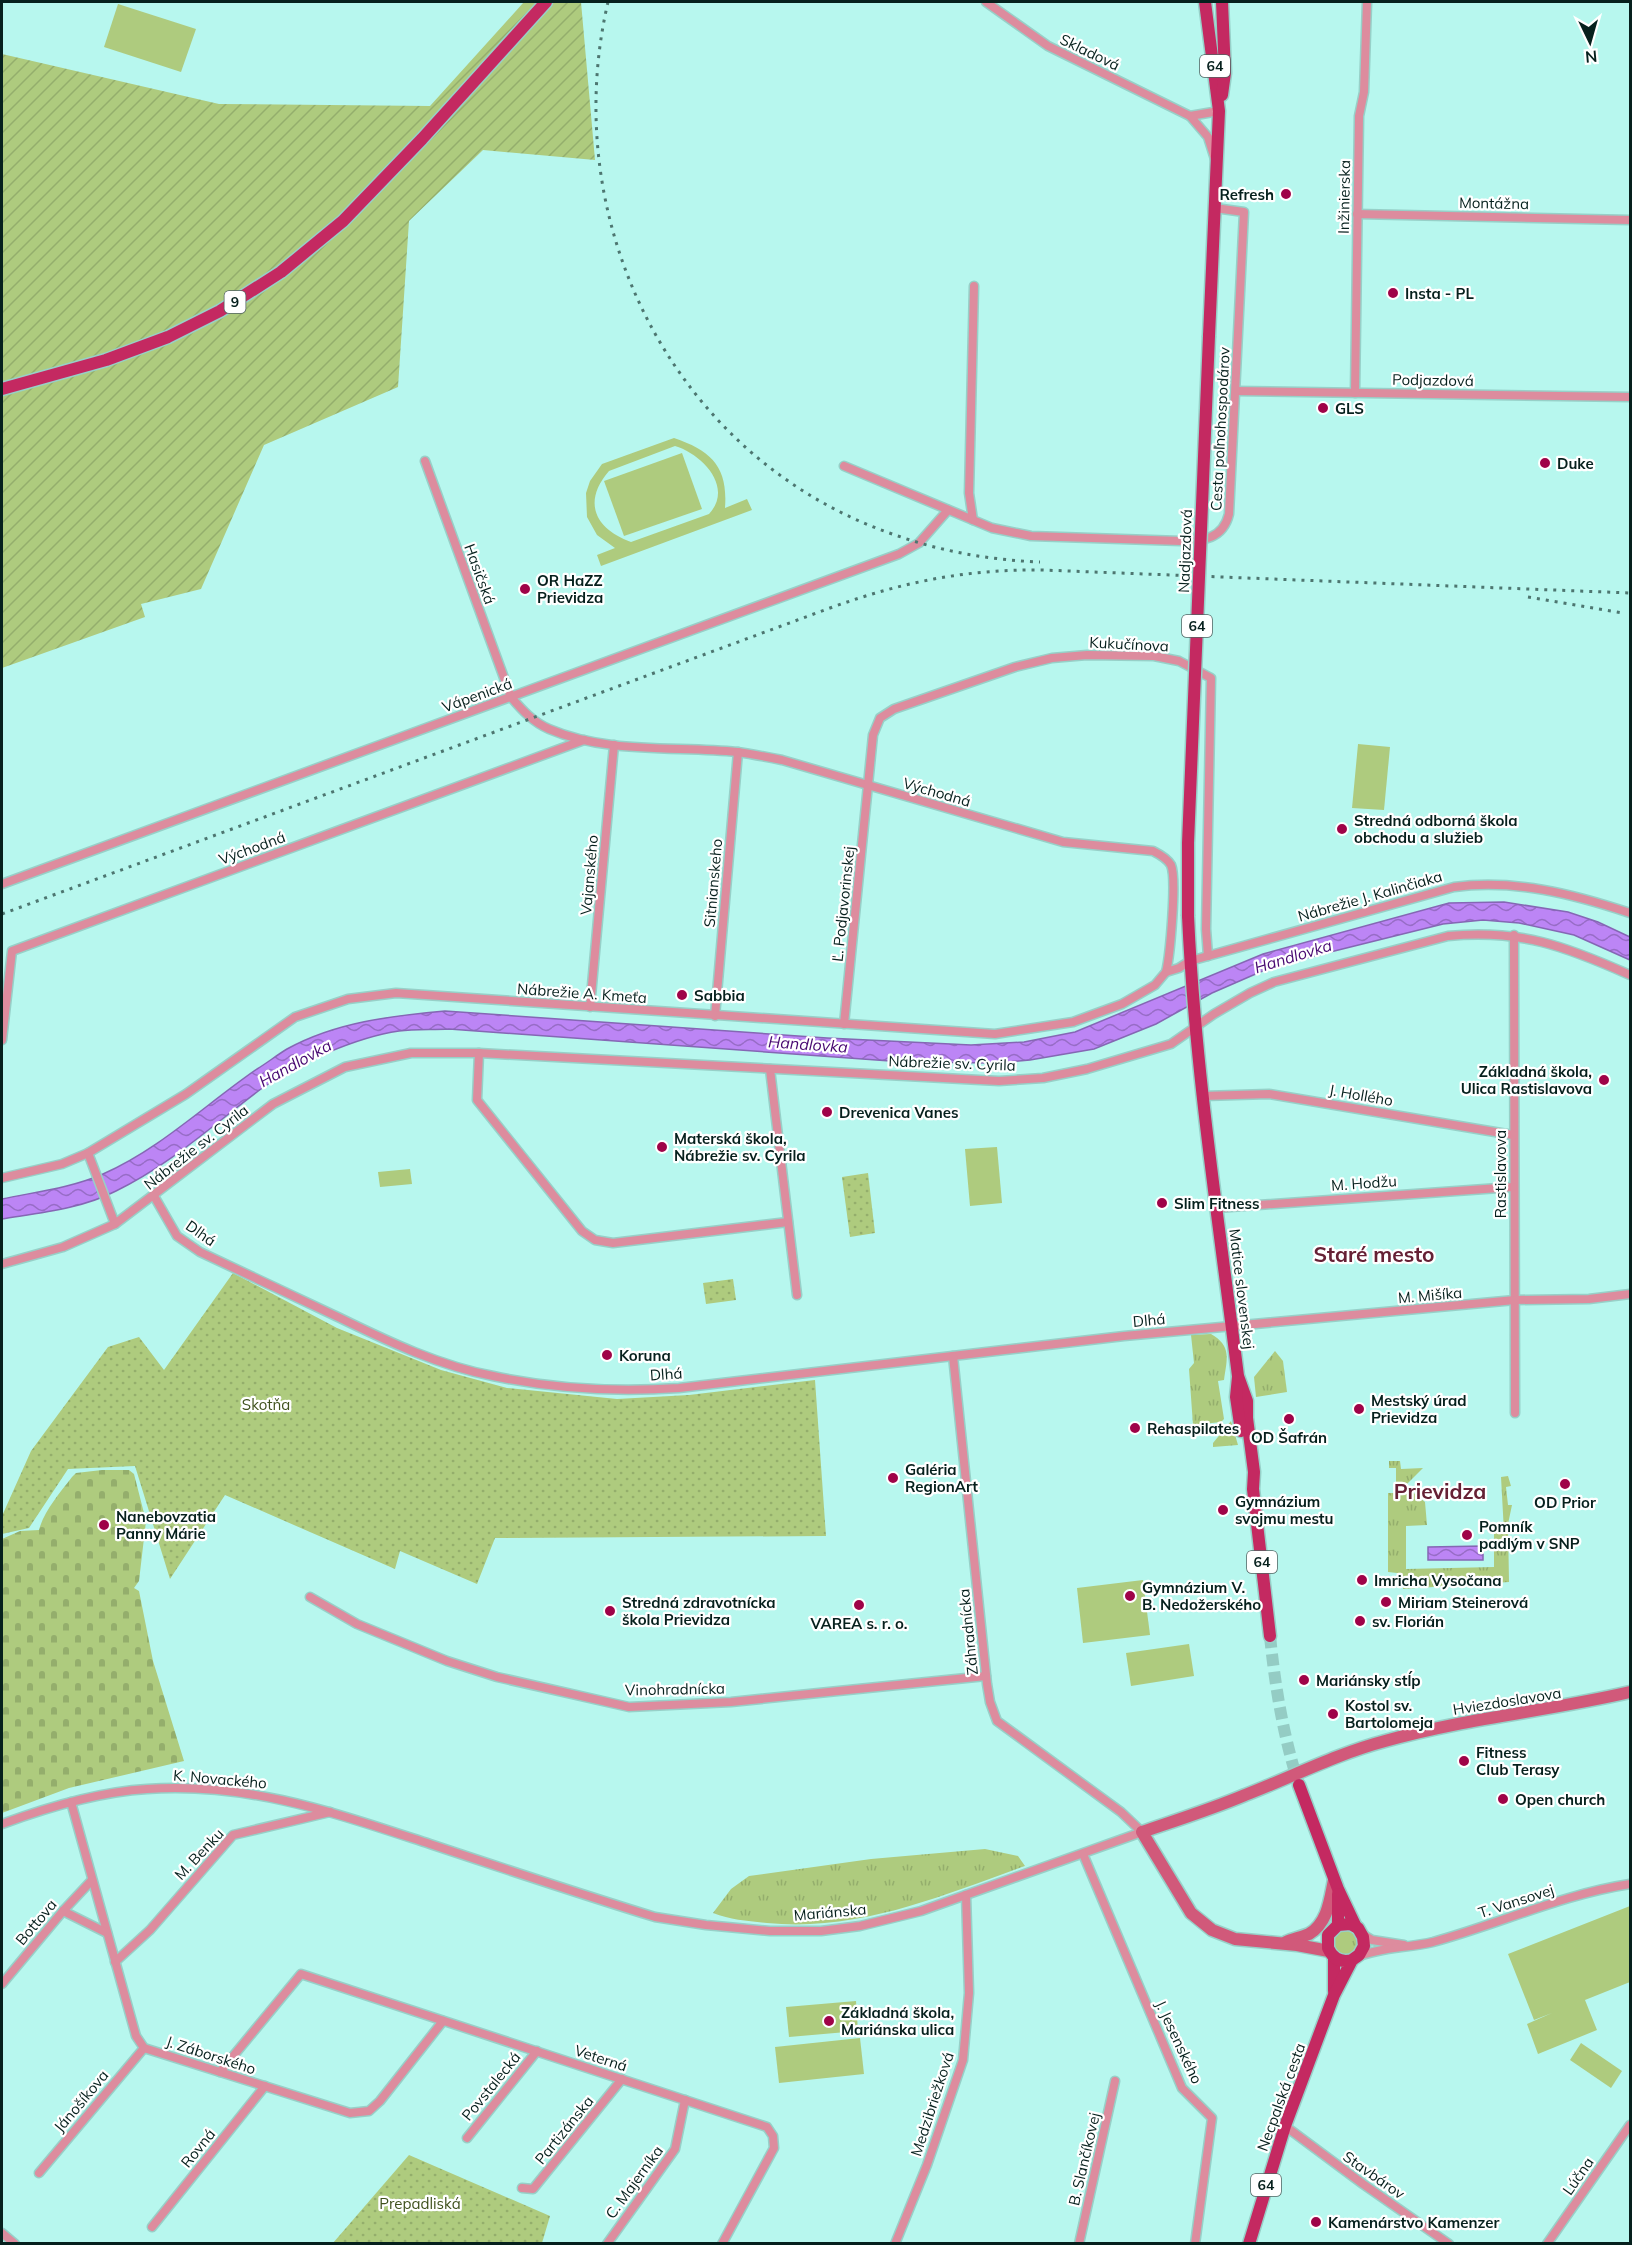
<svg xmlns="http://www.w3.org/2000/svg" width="1632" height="2245" viewBox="0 0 1632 2245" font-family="Mulish,sans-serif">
<defs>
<pattern id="grass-tufts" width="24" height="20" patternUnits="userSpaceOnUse" patternTransform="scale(1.5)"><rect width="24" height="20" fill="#aecb7e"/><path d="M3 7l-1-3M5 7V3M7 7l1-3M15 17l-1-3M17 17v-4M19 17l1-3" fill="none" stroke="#94ae6c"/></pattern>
<pattern id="cemetery-stones" width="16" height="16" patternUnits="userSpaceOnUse" patternTransform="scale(1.5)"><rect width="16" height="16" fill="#aecb7e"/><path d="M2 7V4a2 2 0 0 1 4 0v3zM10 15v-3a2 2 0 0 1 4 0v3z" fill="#94ae6c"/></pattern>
<pattern id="park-dots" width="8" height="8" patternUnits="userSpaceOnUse" patternTransform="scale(1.5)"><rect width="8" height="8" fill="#aecb7e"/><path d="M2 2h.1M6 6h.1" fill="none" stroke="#94ae6c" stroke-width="1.8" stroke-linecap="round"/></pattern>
<pattern id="garden-furrows" width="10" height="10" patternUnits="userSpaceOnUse" patternTransform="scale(1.5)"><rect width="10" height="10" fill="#aecb7e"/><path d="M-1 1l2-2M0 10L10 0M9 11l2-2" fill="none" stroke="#94ae6c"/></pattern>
<pattern id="water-waves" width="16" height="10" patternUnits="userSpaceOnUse" patternTransform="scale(1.5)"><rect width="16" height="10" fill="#bc85f5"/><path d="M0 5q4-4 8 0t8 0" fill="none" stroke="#976cc6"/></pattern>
</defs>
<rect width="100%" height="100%" fill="#b7f7ee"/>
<g fill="url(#grass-tufts)">
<path d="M1211 1334C1232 1346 1227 1359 1224 1380L1218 1381 1224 1419 1221 1422 1193 1425 1189 1369 1194 1363 1191 1335Z"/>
<polygon points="1275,1351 1283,1361 1287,1392 1256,1397 1254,1377"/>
<polygon points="1231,1421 1238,1445 1213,1447 1213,1443"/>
<polygon points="1389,1461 1400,1461 1401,1469 1423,1468 1405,1486 1425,1502 1427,1525 1406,1526 1406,1569 1494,1567 1494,1532 1504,1532 1501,1477 1508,1476 1511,1486 1506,1487 1508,1505 1512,1505 1508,1524 1509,1582 1403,1589 1403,1581 1397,1573 1388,1572 1388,1493 1396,1493 1396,1468 1389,1468"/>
<path d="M985 1849 1018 1856 1025 1866C941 1896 858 1932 767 1923 748 1921 731 1920 713 1913L731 1889 749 1876 871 1859Z"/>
<circle cx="1345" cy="1943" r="13"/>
</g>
<path fill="url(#cemetery-stones)" d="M102 1470H129L134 1474 146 1521 139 1581 134 1588 139 1591 153 1661 184 1761 69 1788 2 1813V1539L20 1531 39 1530C44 1511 59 1494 72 1477L76 1473Z"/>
<g fill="url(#park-dots)">
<polygon points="868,1173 875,1233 850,1237 842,1177"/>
<polygon points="233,1273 337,1328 441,1370 507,1388 617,1399 689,1395 815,1380 826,1536 495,1538 477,1584 400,1551 395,1569 225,1495 170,1579 135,1466 68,1469 29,1528 2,1534 2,1516 31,1451 108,1347 139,1337 164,1370"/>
<polygon points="733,1279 736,1300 706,1304 703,1283"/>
<polygon points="409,2155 550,2216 542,2243 333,2243"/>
</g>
<polygon fill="url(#garden-furrows)" points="524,2 581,2 595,160 483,150 409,221 398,387 264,445 201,589 141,604 145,617 2,668 2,54 219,104 430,106"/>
<g fill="#aecb7e" fill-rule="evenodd">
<polygon points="118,4 196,29 181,72 104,47"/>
<path d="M674 438C712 451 728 467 725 508L747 499 752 510 601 566 597 555 615 548 597 535 587 517 586 493 590 481 602 464ZM675 446C702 454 734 487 709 514L631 542C595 529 582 502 609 471Z"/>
<polygon points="682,453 702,509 624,536 604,481"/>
<polygon points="1358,744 1390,747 1384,810 1352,808"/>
<polygon points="997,1147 1002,1203 970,1206 965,1149"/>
<polygon points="410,1169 412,1184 380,1187 378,1172"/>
<polygon points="1143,1580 1150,1635 1083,1643 1077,1588"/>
<polygon points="1189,1644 1194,1676 1131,1686 1126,1653"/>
<polygon points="1630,1906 1630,1982 1585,2000 1597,2030 1538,2054 1527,2024 1552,2013 1534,2020 1508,1954"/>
<polygon points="856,2001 858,2031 789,2037 786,2007"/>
<polygon points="860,2038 864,2074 779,2083 775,2047"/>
<polygon points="1581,2043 1622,2071 1611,2088 1570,2060"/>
</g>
<g fill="url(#water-waves)" stroke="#8567b4" stroke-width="1.5">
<path d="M1504 902 1568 912 1598 922 1630 937V960L1574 935 1519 923 1483 920 1443 924 1274 966 1212 993 1156 1024 1094 1049 1030 1060 993 1063 904 1062 449 1029C433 1030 415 1029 399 1031 357 1037 295 1064 261 1089 214 1124 170 1165 116 1191 81 1209 39 1213 2 1219V1199C35 1192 71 1188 103 1174 160 1149 206 1104 257 1069 267 1063 277 1055 287 1049 336 1022 391 1016 445 1011L827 1038 971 1045 1024 1042 1075 1032 1263 954 1449 903Z"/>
<polygon points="1483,1546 1483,1560 1428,1560 1428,1547"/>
</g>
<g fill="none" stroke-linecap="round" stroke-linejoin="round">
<path stroke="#94ccc4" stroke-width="12" stroke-dasharray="12 6" stroke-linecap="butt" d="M1270 1636C1275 1686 1283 1734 1298 1782"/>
<defs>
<g id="street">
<polyline points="986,2 1048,46 1190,116 1219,111"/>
<polyline points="1190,116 1208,137 1215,159"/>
<polyline points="1357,214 1630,220"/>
<polyline points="1236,391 1630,397"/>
<polyline points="1355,393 1359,116 1364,92 1367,2"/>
<path d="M425 461 511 697C522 710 533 722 549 729 607 754 676 746 737 752 752 754 767 757 782 760L1063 842 1153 851C1159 854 1167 858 1171 865 1177 879 1170 956 1166 972"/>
<path d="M844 466 992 528 1031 536 1181 541C1203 541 1223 539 1229 514L1244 212 1215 208"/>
<polyline points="973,520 969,493 974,286"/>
<polyline points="2,884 899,554 919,543 948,510"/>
<polyline points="1514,935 1515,1413"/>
<polyline points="590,1007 614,745"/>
<polyline points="715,1016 738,752"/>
<polyline points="844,1024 873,735 880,718 894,709 1015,667 1052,658 1087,655 1154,656 1179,661 1211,678 1206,929 1208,956"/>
<polyline points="2,1040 12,951 584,740"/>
<polyline points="479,1053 477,1100 582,1231 595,1240 613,1243 788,1222"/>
<polyline points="770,1069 797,1295"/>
<polyline points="1203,1096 1269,1094 1513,1135"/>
<polyline points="88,1153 115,1224"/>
<path d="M2 1178 62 1164 88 1153 186 1094 295 1017 348 999 396 993 995 1034 1073 1022 1122 1004 1155 985 1166 972 1179 968 1190 961 1454 887C1515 879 1573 894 1630 913"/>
<path d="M154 1196 177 1236 200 1252C247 1274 294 1296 340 1318 389 1342 440 1366 493 1376 554 1389 617 1392 679 1388L1124 1336 1515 1300 1589 1299 1630 1294"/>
<polyline points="1217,1208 1513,1187"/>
<path d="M2 1264 63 1247 115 1224 273 1104 345 1067 411 1053H479L999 1081 1043 1078 1087 1069 1171 1044 1214 1014 1250 993 1274 982 1448 936C1520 929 1565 946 1630 975"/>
<polyline points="310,1597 357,1624 447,1661 497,1677 629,1707 731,1702 986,1676"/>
<polyline points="71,1802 136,2036 144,2048 350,2113 369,2111 380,2101 443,2021"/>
<path d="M2 1824C48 1807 97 1792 147 1789 249 1782 335 1813 430 1844 505 1869 580 1894 655 1917L706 1925 770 1931H821L860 1926 921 1911 1142 1832 1121 1812 997 1721 990 1702 987 1684 953 1356"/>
<polyline points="1083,1854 1182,2088 1212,2118 1195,2244"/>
<polyline points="63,1911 107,1933"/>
<polyline points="1362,1934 1372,1940 1404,1945"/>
<path d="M1357 1957C1381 1947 1408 1948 1433 1942 1499 1924 1563 1894 1630 1884"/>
<polyline points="115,1962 150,1930 233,1835 330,1812"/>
<polyline points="2,1984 63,1911 92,1880"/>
<polyline points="220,2072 301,1974 767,2127 773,2136 774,2148 722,2244"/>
<polyline points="1285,2126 1363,2184 1449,2244"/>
<polyline points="467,2138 537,2051"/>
<polyline points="39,2173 144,2048"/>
<polyline points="522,2188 533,2189 622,2079"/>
<polyline points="152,2227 265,2086"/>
<polyline points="2,2233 15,2244"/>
<polyline points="607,2244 675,2149 685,2100"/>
<polyline points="895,2244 927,2165 963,2060 969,1993 966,1895"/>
<polyline points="1079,2244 1115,2081"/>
<polyline points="1547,2244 1630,2125"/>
</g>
<g id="secondary">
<path d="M1286 1942C1293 1939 1302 1937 1309 1934 1328 1923 1330 1899 1334 1880"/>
<path d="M1329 1951 1297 1945 1235 1939 1212 1930 1191 1913 1142 1832C1177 1820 1212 1809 1245 1795 1292 1777 1336 1754 1385 1741 1466 1718 1549 1711 1630 1692"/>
</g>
<g id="primary">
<polyline points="1205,2 1219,111 1209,336"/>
<polyline points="1222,2 1225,73 1222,95"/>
<polyline points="2,389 106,360 168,337 220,311 281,272 343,221 422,139 546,2"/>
<path d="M1188 916C1195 1070 1219 1223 1238 1376L1247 1401V1418L1254 1472 1253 1489 1270 1636"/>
<polyline points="1238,1377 1236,1397 1241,1431"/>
<polyline points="1299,1785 1338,1889 1356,1927"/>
<polyline points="1338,1894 1338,1925"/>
<polyline points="1334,1991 1334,1957"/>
<path d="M1249 2244 1285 2126 1334 1995 1352 1960 1359 1955 1364 1946 1363 1937 1358 1928 1350 1924 1338 1925 1328 1935V1948C1333 1959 1341 1963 1352 1960"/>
</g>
</defs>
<use href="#street" stroke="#97d0c8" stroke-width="11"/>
<use href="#secondary" stroke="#97d0c8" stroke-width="15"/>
<use href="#primary" stroke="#97d0c8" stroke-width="15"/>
<use href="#street" stroke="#dd8c9e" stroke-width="8"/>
<use href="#secondary" stroke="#d1597a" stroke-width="12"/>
<use href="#primary" stroke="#c42961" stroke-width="12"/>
<g stroke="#4d7670" stroke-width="3" stroke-dasharray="3 6" stroke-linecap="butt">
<path d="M608 2C556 225 676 462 898 536 944 552 991 560 1040 562"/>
<polyline points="1528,597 1623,613"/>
<path d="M2 914 830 608C902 582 966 569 1043 570L1630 593"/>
</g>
<defs>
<polyline id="primary-bridge" points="1188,916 1188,843 1209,336"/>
</defs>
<use href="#primary-bridge" stroke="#97d0c8" stroke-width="15" stroke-linecap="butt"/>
<use href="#primary-bridge" stroke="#c42961" stroke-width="12"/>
</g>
<g fill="#9f0348" stroke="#fff" stroke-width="2">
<circle cx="1286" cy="194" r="6"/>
<circle cx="1393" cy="293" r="6"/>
<circle cx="1323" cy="408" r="6"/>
<circle cx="1545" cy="463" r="6"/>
<circle cx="525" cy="589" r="6"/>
<circle cx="1342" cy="829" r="6"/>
<circle cx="682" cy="995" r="6"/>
<circle cx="1604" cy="1080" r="6"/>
<circle cx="827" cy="1112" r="6"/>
<circle cx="662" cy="1147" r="6"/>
<circle cx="1162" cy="1203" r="6"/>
<circle cx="607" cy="1355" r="6"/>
<circle cx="1359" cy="1409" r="6"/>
<circle cx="1289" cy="1419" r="6"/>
<circle cx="1135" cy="1428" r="6"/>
<circle cx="893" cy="1478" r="6"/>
<circle cx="1565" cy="1484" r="6"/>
<circle cx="1223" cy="1510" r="6"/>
<circle cx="104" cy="1525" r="6"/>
<circle cx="1467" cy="1535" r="6"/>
<circle cx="1362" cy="1580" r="6"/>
<circle cx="1130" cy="1596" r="6"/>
<circle cx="1386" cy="1602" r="6"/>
<circle cx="859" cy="1605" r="6"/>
<circle cx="610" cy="1611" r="6"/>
<circle cx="1360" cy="1621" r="6"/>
<circle cx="1304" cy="1680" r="6"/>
<circle cx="1333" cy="1714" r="6"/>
<circle cx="1464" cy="1761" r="6"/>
<circle cx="1503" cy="1799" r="6"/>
<circle cx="829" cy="2021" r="6"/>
<circle cx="1316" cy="2222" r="6"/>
</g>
<g text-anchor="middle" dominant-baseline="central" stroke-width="4.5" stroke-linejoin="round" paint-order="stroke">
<g fill="#fff" stroke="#516361" stroke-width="1.5">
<rect x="1200" y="55" width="30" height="22" rx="4.5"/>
<rect x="224.5" y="291" width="21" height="22" rx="4.5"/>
<rect x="1182" y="615" width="30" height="22" rx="4.5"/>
<rect x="1247" y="1551" width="30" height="22" rx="4.5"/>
<rect x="1251" y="2174" width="30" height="22" rx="4.5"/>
</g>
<g font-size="14" font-weight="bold" fill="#06201d">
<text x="1215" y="66">64</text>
<text x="235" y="302">9</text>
<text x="1197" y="626">64</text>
<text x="1262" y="1562">64</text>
<text x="1266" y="2185">64</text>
</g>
<g font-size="15" fill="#06201d" stroke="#fff">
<text transform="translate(1090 52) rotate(26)">Skladová</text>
<text transform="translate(1344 197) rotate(-89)">Inžinierska</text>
<text transform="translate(1494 203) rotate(1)">Montážna</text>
<text transform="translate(1433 380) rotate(1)">Podjazdová</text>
<text transform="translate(1220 429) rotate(-87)">Cesta poľnohospodárov</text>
<text transform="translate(1185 551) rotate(-88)">Nadjazdová</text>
<text transform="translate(480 574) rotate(70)">Hasičská</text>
<text transform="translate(1129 644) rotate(3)">Kukučínova</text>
<text transform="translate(477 695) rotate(-20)">Vápenická</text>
<text transform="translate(937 792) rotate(16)">Východná</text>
<text transform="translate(252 848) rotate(-20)">Východná</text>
<text transform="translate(589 875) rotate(-85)">Vajanského</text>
<text transform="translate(713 883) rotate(-85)">Sitnianskeho</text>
<text transform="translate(1370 896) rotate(-16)">Nábrežie J. Kalinčiaka</text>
<text transform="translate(843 904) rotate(-84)">Ľ. Podjavorinskej</text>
<text transform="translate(582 993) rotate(4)">Nábrežie A. Kmeťa</text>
<text transform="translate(952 1063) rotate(2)">Nábrežie sv. Cyrila</text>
<text transform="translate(1361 1095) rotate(10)">J. Hollého</text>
<text transform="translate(196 1147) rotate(-38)">Nábrežie sv. Cyrila</text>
<text transform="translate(1500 1174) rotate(-90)">Rastislavova</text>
<text transform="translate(1364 1183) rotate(-4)">M. Hodžu</text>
<text transform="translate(201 1233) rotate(35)">Dlhá</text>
<text transform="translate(1242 1289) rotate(83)">Matice slovenskej</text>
<text transform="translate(1430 1295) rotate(-5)">M. Mišíka</text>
<text transform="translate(1149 1320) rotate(-5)">Dlhá</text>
<text transform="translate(666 1374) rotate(-4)">Dlhá</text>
<text transform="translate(968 1632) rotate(-96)">Záhradnícka</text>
<text transform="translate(675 1689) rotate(-1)">Vinohradnícka</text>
<text transform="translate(1507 1701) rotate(-9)">Hviezdoslavova</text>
<text transform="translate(220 1779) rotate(5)">K. Novackého</text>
<text transform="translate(199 1854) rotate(-47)">M. Benku</text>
<text transform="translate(1516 1901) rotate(-18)">T. Vansovej</text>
<text transform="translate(830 1912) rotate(-5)">Mariánska</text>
<text transform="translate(36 1922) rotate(-50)">Bottova</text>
<text transform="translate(1179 2042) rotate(65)">J. Jesenského</text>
<text transform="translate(211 2055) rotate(18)">J. Záborského</text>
<text transform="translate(601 2058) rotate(18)">Veterná</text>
<text transform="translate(491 2086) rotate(-51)">Povstalecká</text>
<text transform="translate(1281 2097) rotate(-70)">Necpalská cesta</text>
<text transform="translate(81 2101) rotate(-50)">Jánošíkova</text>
<text transform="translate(932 2104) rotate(-72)">Medzibriežková</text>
<text transform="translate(564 2130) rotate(-51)">Partizánska</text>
<text transform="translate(198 2148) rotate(-51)">Rovná</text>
<text transform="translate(1084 2159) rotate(-77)">B. Slančíkovej</text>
<text transform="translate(1374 2175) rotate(35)">Stavbárov</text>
<text transform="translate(1578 2176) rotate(-55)">Lúčna</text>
<text transform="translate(634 2182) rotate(-54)">C. Majerníka</text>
</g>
<g font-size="15" font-weight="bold" fill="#06201d" stroke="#fff" text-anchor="start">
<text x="1274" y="194" text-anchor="end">Refresh</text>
<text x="1405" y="293">Insta - PL</text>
<text x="1335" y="408">GLS</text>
<text x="1557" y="463">Duke</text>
<text x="537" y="580">OR HaZZ<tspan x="537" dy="17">Prievidza</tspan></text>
<text x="1354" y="820">Stredná odborná škola<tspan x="1354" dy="17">obchodu a služieb</tspan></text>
<text x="694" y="995">Sabbia</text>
<text x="1592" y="1071" text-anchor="end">Základná škola,<tspan x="1592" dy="17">Ulica Rastislavova</tspan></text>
<text x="839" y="1112">Drevenica Vanes</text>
<text x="674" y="1138">Materská škola,<tspan x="674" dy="17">Nábrežie sv. Cyrila</tspan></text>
<text x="1174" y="1203">Slim Fitness</text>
<text x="619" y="1355">Koruna</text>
<text x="1371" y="1400">Mestský úrad<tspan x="1371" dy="17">Prievidza</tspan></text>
<text x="1147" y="1428">Rehaspilates</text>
<text x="1289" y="1437" text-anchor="middle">OD Šafrán</text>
<text x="905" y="1469">Galéria<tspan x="905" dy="17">RegionArt</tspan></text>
<text x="1235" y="1501">Gymnázium<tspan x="1235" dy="17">svojmu mestu</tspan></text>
<text x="1565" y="1502" text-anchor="middle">OD Prior</text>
<text x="116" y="1516">Nanebovzatia<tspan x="116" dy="17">Panny Márie</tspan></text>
<text x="1479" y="1526">Pomník<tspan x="1479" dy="17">padlým v SNP</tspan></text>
<text x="1374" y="1580">Imricha Vysočana</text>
<text x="1142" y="1587">Gymnázium V.<tspan x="1142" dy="17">B. Nedožerského</tspan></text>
<text x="622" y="1602">Stredná zdravotnícka<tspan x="622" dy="17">škola Prievidza</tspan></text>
<text x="1398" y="1602">Miriam Steinerová</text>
<text x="1372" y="1621">sv. Florián</text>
<text x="859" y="1623" text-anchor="middle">VAREA s. r. o.</text>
<text x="1316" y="1680">Mariánsky stĺp</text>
<text x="1345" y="1705">Kostol sv.<tspan x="1345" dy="17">Bartolomeja</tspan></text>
<text x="1476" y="1752">Fitness<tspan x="1476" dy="17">Club Terasy</tspan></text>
<text x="1515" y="1799">Open church</text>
<text x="841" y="2012">Základná škola,<tspan x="841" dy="17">Mariánska ulica</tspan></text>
<text x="1328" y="2222">Kamenárstvo Kamenzer</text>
</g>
<g font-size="15" fill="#3f511d" stroke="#fff">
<text x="266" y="1404">Skotňa</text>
<text x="420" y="2203">Prepadliská</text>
</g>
<g font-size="16" font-style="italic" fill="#470871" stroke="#fff">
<text transform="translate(1293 956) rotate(-17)">Handlovka</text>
<text transform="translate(808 1044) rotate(4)">Handlovka</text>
<text transform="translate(295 1063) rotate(-29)">Handlovka</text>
</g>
<g font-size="21" font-weight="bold" fill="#652135" stroke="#fff">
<text x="1374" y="1254">Staré mesto</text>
<text x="1440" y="1491">Prievidza</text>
</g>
</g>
<rect width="1632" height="2245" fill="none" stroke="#06201d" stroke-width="6"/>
<g transform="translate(1590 42) rotate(175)" stroke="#ffffff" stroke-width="4.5" paint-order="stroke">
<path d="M0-4.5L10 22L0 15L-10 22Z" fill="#06201d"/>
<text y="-9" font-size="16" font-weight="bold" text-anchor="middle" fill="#06201d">N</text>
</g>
</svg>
